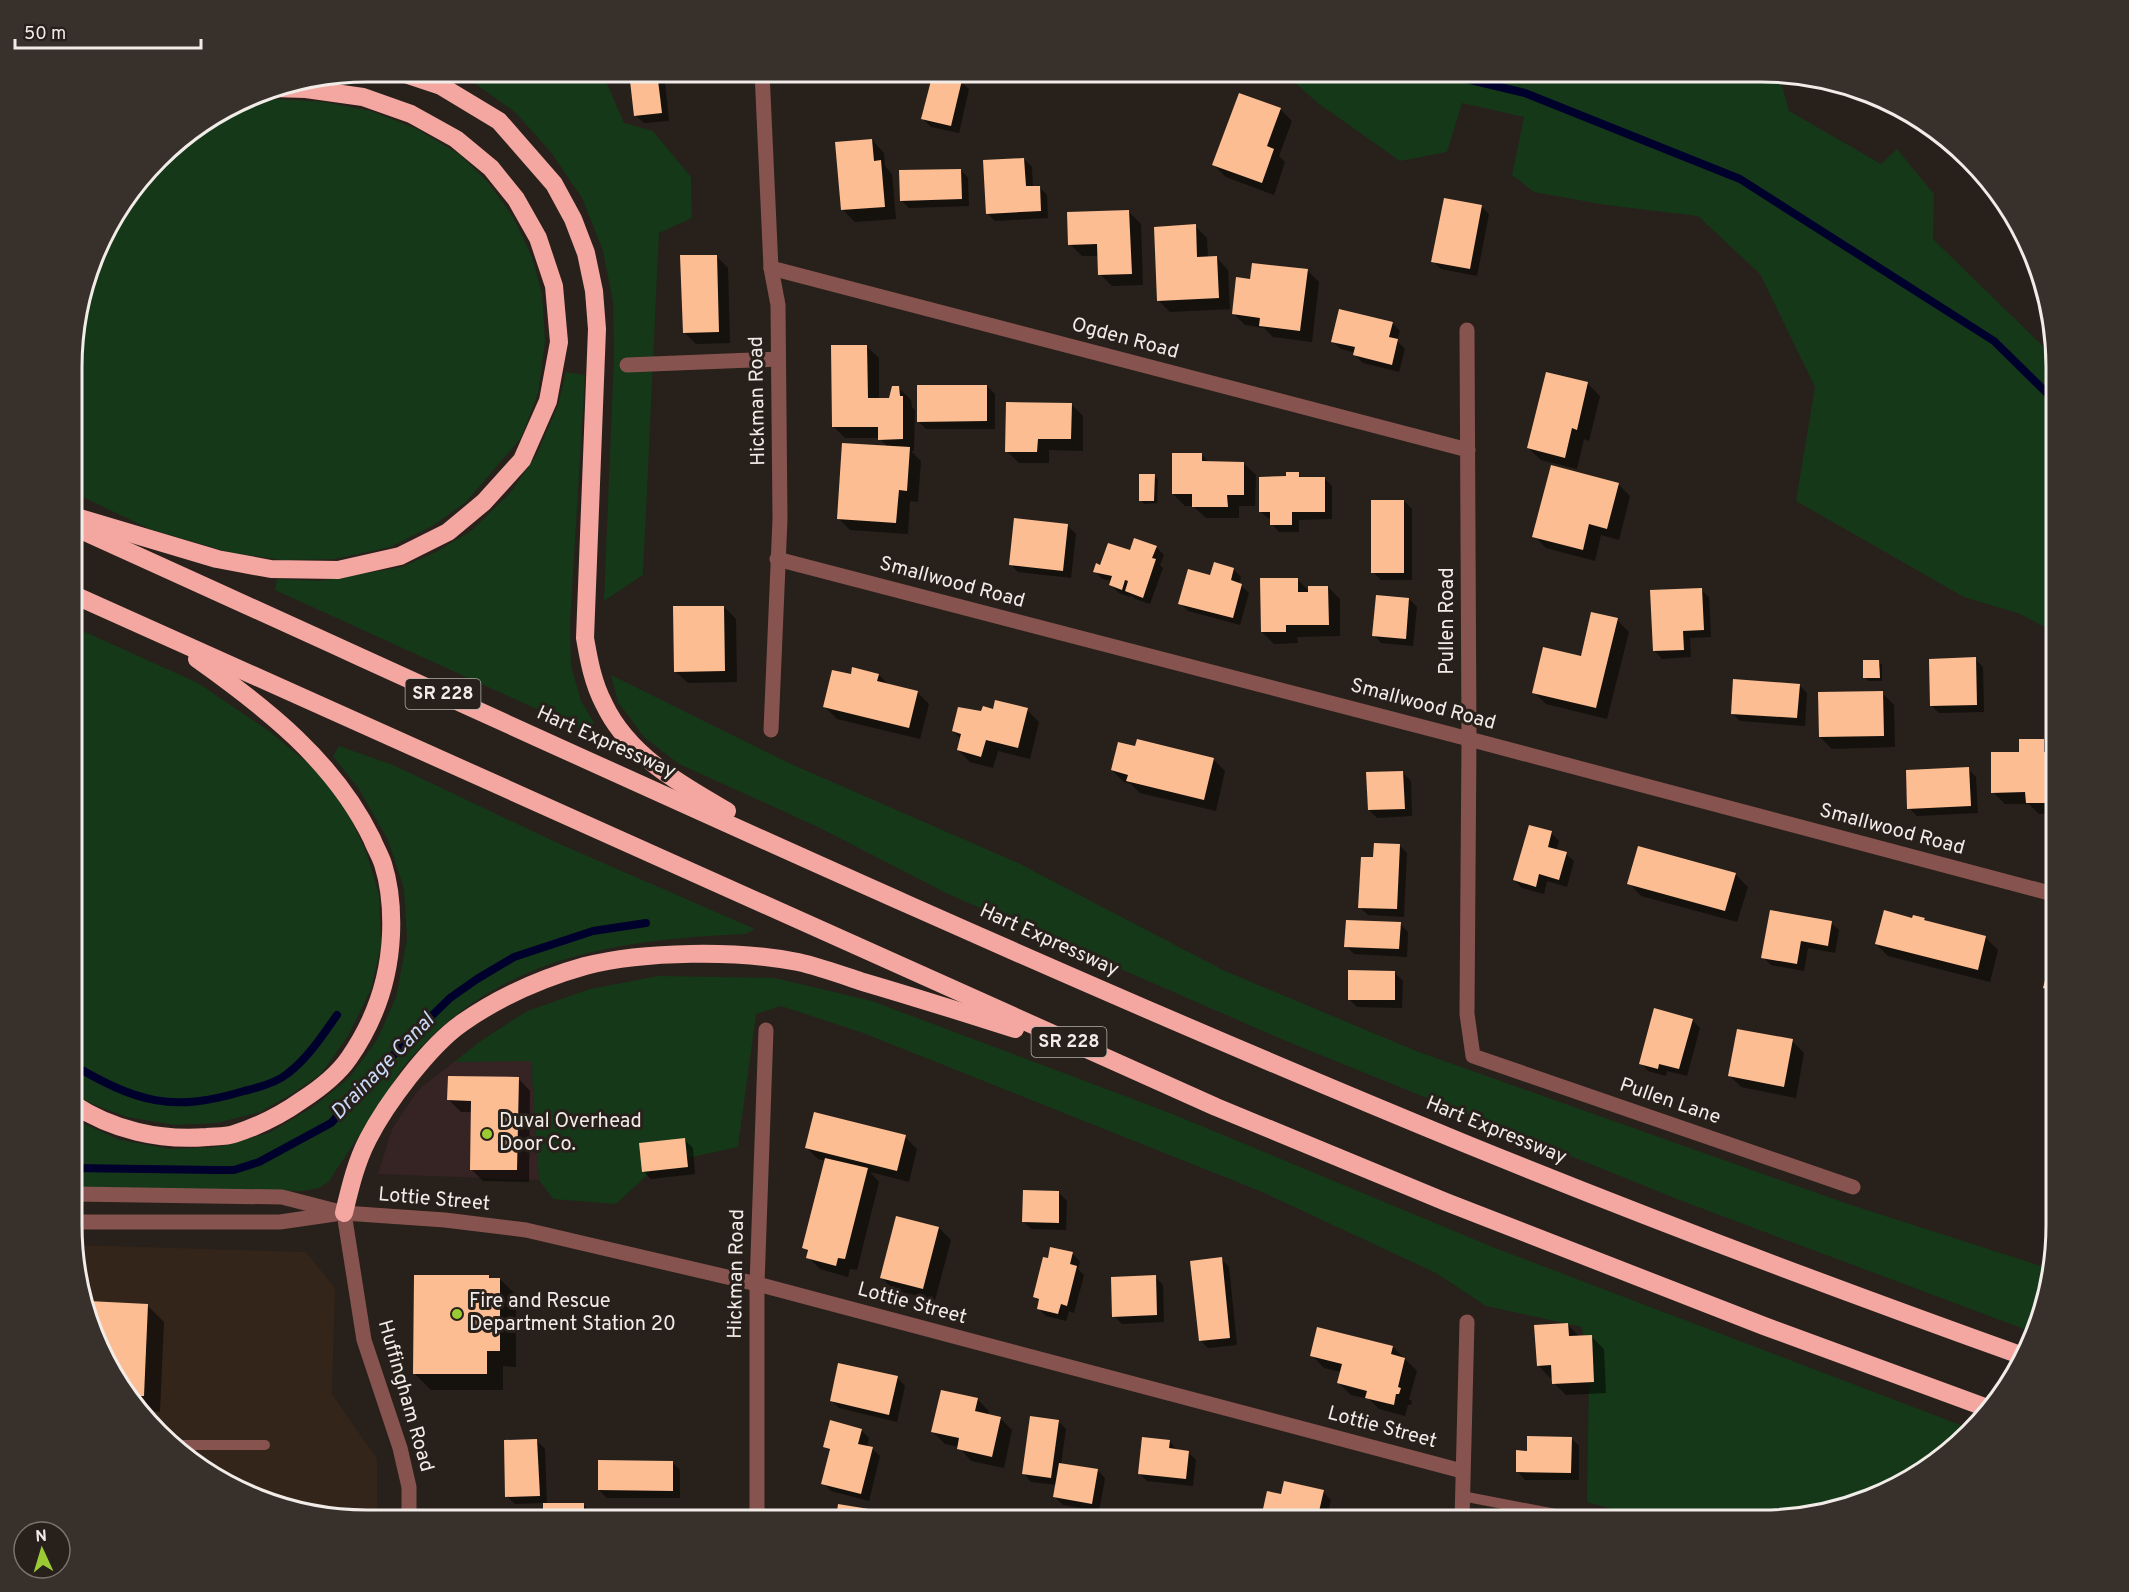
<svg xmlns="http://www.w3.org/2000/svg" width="2129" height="1592" viewBox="0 0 2129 1592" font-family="Overpass,sans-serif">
<rect width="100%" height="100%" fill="#28201a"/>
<polygon fill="#34251a" points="73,1245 306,1252 335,1288 332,1394 377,1459 377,1519 349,1519 255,1498 173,1447 103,1355"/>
<polygon fill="#362323" points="531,1060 539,1180 378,1174 392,1129 418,1090 454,1062"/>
<g fill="#153819">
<polygon points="453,72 602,72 624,123 653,131 691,177 692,218 659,233 643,575 604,601 614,356 613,302 603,251 582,198 550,151 515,112 466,77"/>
<polygon points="1283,72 1529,73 1548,79 1555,73 1652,73 1723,77 1765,73 1781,82 1789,111 1881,164 1897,149 1934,194 1933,239 2056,359 2057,633 2020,614 1964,597 1796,501 1815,387 1760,274 1698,216 1606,205 1534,192 1512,175 1524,117 1462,103 1447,152 1400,161 1319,104"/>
<polygon points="277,99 324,102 371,111 417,129 459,154 487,181 513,217 532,257 542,294 545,341 538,393 521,438 466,502 434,525 390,547 335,559 283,560 231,553 150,529 74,493 75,329 111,220 173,145 249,102"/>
<polygon points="566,372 585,375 570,623 571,666 581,701 594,723 589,733 275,590 277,579 320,581 402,567 436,552 471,531 510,493 537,454 558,405"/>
<polygon points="74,627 198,683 269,731 316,770 346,809 365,849 379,894 381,945 371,989 348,1036 321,1074 292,1094 260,1112 217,1123 175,1125 127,1117 87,1102 73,1090"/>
<polygon points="611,675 791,764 1018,863 1225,971 1416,1051 1848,1204 2050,1269 2035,1333 1682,1201 1286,1041 948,894 818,827 679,764 644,737 618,702"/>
<path d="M339 746 393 765 562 845 755 929 745 934C615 940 500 956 410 1059 399 1071 391 1087 382 1101 364 1127 347 1154 329 1181L319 1188 302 1191 73 1188V1119L120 1140 170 1149 217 1147 269 1133 313 1107 349 1078 377 1040 396 997 407 939 404 889 388 840 359 789 333 756Z"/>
<polygon points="658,976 775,978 872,1001 1170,1113 1495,1248 1971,1429 1916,1471 1913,1470 1912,1474 1892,1490 1819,1514 1761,1520 1653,1520 1587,1502 1589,1372 1582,1327 1486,1306 1436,1273 1260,1191 863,1033 781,1006 756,1014 738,1147 659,1164 616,1204 553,1199 539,1180 531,1061 454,1062 482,1040 527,1011 590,989"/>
</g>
<g fill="#0007">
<polygon points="631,72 664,72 669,121 644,123 636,116"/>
<polygon points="1804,78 1843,87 1841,93"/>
<polygon points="961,82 969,89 959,133 931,127 923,119"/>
<polygon points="1280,109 1292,121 1279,156 1285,162 1274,195 1226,177 1214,165"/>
<polygon points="872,140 884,153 885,166 892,174 896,219 855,222 843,210"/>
<polygon points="1024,159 1032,167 1033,188 1039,187 1047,195 1048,218 995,221 987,213"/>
<polygon points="961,170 968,178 969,206 909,208 901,200"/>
<polygon points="1482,207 1489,214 1477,276 1441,269 1433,261"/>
<polygon points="1129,212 1141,224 1143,285 1112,286 1100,274 1099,256 1082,256 1070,244"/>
<polygon points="1195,226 1207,238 1208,258 1216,257 1228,270 1230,309 1170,312 1158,300"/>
<polygon points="716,256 728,268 730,343 696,344 684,332"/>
<polygon points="1307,270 1319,282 1312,342 1273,337 1264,328 1245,325 1233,313 1251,281"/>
<polygon points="1392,323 1400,331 1397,341 1405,349 1399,372 1363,363 1355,355 1356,353 1341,349 1333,342"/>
<polygon points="866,346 879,358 879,399 891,399 899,388 911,400 912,407 915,410 914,451 911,451 921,461 918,502 910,501 908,534 850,530 838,518 888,447 879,438 845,438 833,426"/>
<polygon points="1547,373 1588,384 1600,396 1589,441 1584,439 1577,469 1541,460 1528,448"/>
<polygon points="987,386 995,394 995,429 926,429 918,421"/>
<polygon points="1071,404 1083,416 1083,451 1049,450 1049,463 1019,463 1007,451"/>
<polygon points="1202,455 1210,463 1243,463 1256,475 1255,506 1239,506 1239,518 1206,518 1193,506 1185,506 1173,494"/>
<polygon points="1298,474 1302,478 1324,478 1332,486 1332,519 1299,520 1299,532 1279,532 1272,524 1271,519 1269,519 1261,512"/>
<polygon points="1154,476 1158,479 1157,503 1144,504 1141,500"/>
<polygon points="1618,484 1630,496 1619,540 1601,535 1595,561 1546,548 1534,536"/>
<polygon points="1404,501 1412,509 1412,580 1381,580 1373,572"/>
<polygon points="1068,526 1076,534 1071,578 1018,572 1010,564"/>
<polygon points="1156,547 1164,555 1160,565 1163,568 1150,604 1135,599 1130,595 1130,597 1119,593 1111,585 1112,581 1102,579 1095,571 1131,552"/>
<polygon points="1233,569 1241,577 1239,584 1249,593 1240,625 1188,611 1180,603 1211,576"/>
<polygon points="1297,579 1310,592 1328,587 1340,599 1340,636 1297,637 1298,643 1274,644 1262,632"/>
<polygon points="1701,590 1709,597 1711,637 1690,638 1691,657 1662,659 1655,651"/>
<polygon points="1409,599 1417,607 1413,646 1381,643 1374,635"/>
<polygon points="724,607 736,619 737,682 688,683 675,671"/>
<polygon points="1617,620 1629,632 1607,719 1546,704 1534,692 1582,658"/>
<polygon points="1975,659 1983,667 1984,712 1939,713 1931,705"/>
<polygon points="1878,661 1882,665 1882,681 1868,681 1865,677"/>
<polygon points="879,675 889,685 917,692 929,704 920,739 837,719 825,707 852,676"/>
<polygon points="1799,685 1807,693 1805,726 1740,721 1732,713"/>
<polygon points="1882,693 1894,705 1895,747 1832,749 1820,737"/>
<polygon points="994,710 1027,710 1039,722 1030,759 998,751 993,768 970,762 958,750 961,739 953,731 983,713"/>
<polygon points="2043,741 2057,754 2057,814 2039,814 2029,804 2005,804 1993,792 2021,754"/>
<polygon points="1213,759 1225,771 1216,811 1140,793 1131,784 1124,782 1112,770"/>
<polygon points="1968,769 1976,777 1978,813 1917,816 1909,808"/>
<polygon points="1403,773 1411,781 1412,816 1377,818 1369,810"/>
<polygon points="1551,833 1559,841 1556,851 1566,854 1574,861 1567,887 1547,881 1544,894 1522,888 1514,880"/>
<polygon points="1399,845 1407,853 1404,917 1368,915 1360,907 1375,859"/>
<polygon points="1639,847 1736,875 1748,887 1737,922 1641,896 1629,883"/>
<polygon points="1913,919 1925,919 1929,923 1986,938 1998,950 1990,982 1888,956 1876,944"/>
<polygon points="1831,923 1839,930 1835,953 1808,948 1804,971 1771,965 1763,957"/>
<polygon points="1400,924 1408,932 1407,957 1354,954 1346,946"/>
<polygon points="2057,953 2057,997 2052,996 2044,988"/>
<polygon points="1395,973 1403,981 1402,1008 1357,1007 1349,999"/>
<polygon points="1692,1020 1700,1028 1687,1076 1667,1071 1666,1076 1648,1071 1641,1063"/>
<polygon points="1792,1041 1804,1053 1796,1098 1741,1087 1729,1075"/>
<polygon points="518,1078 530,1091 529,1182 483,1181 471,1169 472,1112 461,1112 449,1100"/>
<polygon points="905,1137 917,1149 909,1182 870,1172 879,1182 857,1270 850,1269 848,1277 820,1269 808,1257 809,1253 804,1248 826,1161 818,1159 806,1147"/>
<polygon points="685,1140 693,1148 695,1174 651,1179 643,1171"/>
<polygon points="1059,1193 1067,1201 1066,1230 1031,1229 1023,1221"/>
<polygon points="897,1218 939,1228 951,1240 935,1300 894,1290 882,1278"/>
<polygon points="1052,1248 1073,1254 1080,1262 1078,1269 1084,1275 1074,1313 1069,1311 1066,1321 1046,1316 1038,1308 1040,1302 1035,1297"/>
<polygon points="1221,1259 1229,1267 1237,1345 1208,1348 1200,1340"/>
<polygon points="488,1276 492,1279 500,1279 516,1295 516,1367 503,1366 503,1390 431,1390 415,1374"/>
<polygon points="1155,1277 1163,1285 1164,1322 1122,1324 1114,1316"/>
<polygon points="89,1303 148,1306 164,1322 160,1412 146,1411 103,1355"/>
<polygon points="1568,1325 1580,1337 1591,1336 1604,1349 1606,1393 1566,1395 1554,1383 1553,1377 1550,1378 1538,1365"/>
<polygon points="1393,1347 1417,1371 1409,1399 1412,1401 1411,1405 1408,1405 1405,1416 1379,1409 1369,1399 1351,1395 1339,1383 1341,1372 1324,1368 1312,1355"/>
<polygon points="897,1378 905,1386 897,1422 839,1408 831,1400"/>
<polygon points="977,1399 989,1411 988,1415 1000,1418 1012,1430 1004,1468 971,1461 959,1447 945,1444 933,1432"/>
<polygon points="1058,1421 1066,1429 1061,1464 1097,1470 1105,1478 1099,1511 1063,1505 1055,1497 1057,1485 1031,1482 1024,1474"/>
<polygon points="861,1430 869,1438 867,1447 872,1449 880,1456 869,1501 831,1491 823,1483 831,1452 825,1447"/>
<polygon points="1571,1438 1579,1446 1579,1480 1525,1480 1518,1472 1528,1452"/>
<polygon points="537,1441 545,1449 547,1505 584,1505 591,1513 591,1519 545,1519 544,1503 515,1504 507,1496"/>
<polygon points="1170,1441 1177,1451 1188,1452 1196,1460 1193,1486 1147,1481 1139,1473"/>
<polygon points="672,1462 680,1470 680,1498 607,1498 599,1490"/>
<polygon points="1323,1492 1331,1500 1326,1520 1265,1520 1263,1517 1282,1496"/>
<polygon points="874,1512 882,1519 837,1520"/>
</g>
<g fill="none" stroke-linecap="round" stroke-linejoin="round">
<g stroke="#00002c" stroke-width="8">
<polyline points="1437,72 1525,93 1740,179 1994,341 2057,403"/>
<path d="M73 1065C137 1102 171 1113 244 1091 257 1088 276 1083 287 1074 308 1058 322 1036 337 1015"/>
<polyline points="73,1168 216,1170 234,1170 259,1162 331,1123 409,1038 450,998 477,979 514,957 593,931 646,923"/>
</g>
</g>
<g fill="#fdbd92">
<polygon points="629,72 657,72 662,113 634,116"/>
<polygon points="933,73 962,80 951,126 921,119"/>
<polygon points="1239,93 1281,108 1267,146 1274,149 1262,183 1212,165"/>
<polygon points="872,139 874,161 881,160 885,207 841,210 835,142"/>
<polygon points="1024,158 1026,186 1040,186 1041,211 986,214 983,160"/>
<polygon points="961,169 962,199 900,201 899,170"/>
<polygon points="1444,198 1482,205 1470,269 1431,262"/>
<polygon points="1129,210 1132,274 1098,275 1097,244 1068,245 1067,212"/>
<polygon points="1196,224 1197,257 1217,256 1219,298 1157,301 1154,227"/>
<polygon points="680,255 717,255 719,332 683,333"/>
<polygon points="1252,263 1308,269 1300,331 1259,326 1260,318 1232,314 1236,277 1250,279"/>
<polygon points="1339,309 1393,322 1389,337 1398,339 1392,365 1353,355 1355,347 1331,342"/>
<polygon points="831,345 867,345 868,398 889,398 892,386 899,386 900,396 903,396 903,439 878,440 878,427 832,427"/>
<polygon points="1546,372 1588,382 1577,430 1572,428 1565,458 1527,448"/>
<polygon points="917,385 987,385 987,421 917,422"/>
<polygon points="1006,402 1072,403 1071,439 1038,439 1037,452 1005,452"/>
<polygon points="842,443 910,447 907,491 899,490 896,523 837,519"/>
<polygon points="1172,453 1202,453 1202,461 1244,462 1244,495 1227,495 1228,507 1192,507 1192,494 1172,494"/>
<polygon points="1551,465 1619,483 1607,529 1589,524 1583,550 1532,537"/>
<polygon points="1286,472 1299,472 1299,477 1325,477 1325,512 1292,512 1292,525 1270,525 1270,512 1259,512 1259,477 1286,476"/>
<polygon points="1139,474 1155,474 1154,501 1139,501"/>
<rect x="1371" y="500" width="33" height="73"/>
<polygon points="1014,518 1068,524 1063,571 1009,565"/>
<polygon points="1134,538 1157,546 1152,558 1156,559 1143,598 1125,591 1128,581 1125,580 1122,590 1109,585 1112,576 1093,572 1096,563 1100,565 1108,543 1130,550"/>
<polygon points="1214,562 1234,568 1231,580 1242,584 1233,618 1178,604 1188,569 1210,575"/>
<polygon points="1260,578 1298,578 1298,592 1308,592 1308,586 1328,586 1329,625 1286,625 1286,632 1261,632"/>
<polygon points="1702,588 1704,630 1683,631 1684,650 1653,651 1650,590"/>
<polygon points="1376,595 1409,598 1406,639 1372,636"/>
<polygon points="673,606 724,606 725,671 674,672"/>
<polygon points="1591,612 1618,618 1596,708 1532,693 1543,647 1581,656"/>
<polygon points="1976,657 1977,705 1930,706 1929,659"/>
<polygon points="1863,660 1879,660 1880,678 1863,678"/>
<polygon points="852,667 879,674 877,681 918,691 909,728 823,707 832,670 851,674"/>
<polygon points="1733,679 1800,684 1797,718 1731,714"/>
<polygon points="1883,691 1884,736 1819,737 1818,692"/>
<polygon points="995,700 1028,708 1018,748 986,740 981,757 957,750 961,734 952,731 958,707 981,711 983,706 993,709"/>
<polygon points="1137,739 1214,758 1204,800 1126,781 1128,775 1111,770 1118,742 1135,746"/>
<polygon points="2019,739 2044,739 2044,752 2057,752 2057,803 2026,803 2025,792 1991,793 1991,752 2019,752"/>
<polygon points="1969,767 1971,806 1907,809 1906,770"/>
<polygon points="1403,771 1405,809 1368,810 1366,772"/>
<polygon points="1529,825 1552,831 1548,847 1567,852 1559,880 1539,874 1536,887 1513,880"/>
<polygon points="1374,843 1400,844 1397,909 1358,908 1361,857 1373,857"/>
<polygon points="1638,846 1736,873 1725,911 1627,884"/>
<polygon points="1770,910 1832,921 1828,946 1801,941 1797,964 1761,958"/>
<polygon points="1884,910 1912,918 1913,915 1925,918 1924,920 1986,936 1978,970 1875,944"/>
<polygon points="1346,920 1401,922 1399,949 1344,947"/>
<polygon points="2053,950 2057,951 2057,992 2043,988"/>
<polygon points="1348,970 1395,971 1395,1000 1348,1000"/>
<polygon points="1654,1008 1693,1019 1679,1069 1659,1064 1658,1069 1639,1064"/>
<polygon points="1737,1029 1793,1039 1784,1087 1728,1076"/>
<polygon points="448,1076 519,1077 517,1170 470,1170 471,1101 447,1100"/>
<polygon points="814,1112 906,1135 897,1171 805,1148"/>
<polygon points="685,1138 688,1167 642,1172 639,1143"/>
<polygon points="825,1158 868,1168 845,1259 838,1258 836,1266 806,1258 808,1250 802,1248"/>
<polygon points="1023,1190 1059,1191 1059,1223 1022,1222"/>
<polygon points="896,1216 939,1227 923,1289 880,1278"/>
<polygon points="1050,1247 1073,1252 1070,1264 1077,1266 1067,1306 1061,1304 1058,1314 1037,1309 1039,1299 1033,1297 1043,1257 1048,1258"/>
<polygon points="1222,1257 1230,1338 1199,1341 1190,1261"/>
<polygon points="414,1275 489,1275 489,1278 500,1278 500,1351 487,1351 487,1374 413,1374"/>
<polygon points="1156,1275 1157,1315 1112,1317 1111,1277"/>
<polygon points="88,1301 148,1304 144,1396 134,1396 103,1355"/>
<polygon points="1568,1323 1569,1336 1592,1335 1594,1382 1552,1384 1551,1365 1537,1366 1534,1325"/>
<polygon points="1317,1327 1393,1346 1391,1354 1405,1358 1398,1387 1401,1388 1399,1394 1396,1394 1394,1405 1365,1398 1367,1391 1337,1383 1342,1364 1310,1356"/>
<polygon points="838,1363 898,1376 889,1415 830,1401"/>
<polygon points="941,1390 978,1398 975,1411 1001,1417 992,1457 957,1449 959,1438 931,1432"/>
<polygon points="1030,1416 1059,1420 1051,1478 1022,1474"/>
<polygon points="830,1420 862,1429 858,1444 873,1447 861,1494 821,1484 830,1449 823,1447"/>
<polygon points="1527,1436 1572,1437 1571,1473 1516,1472 1516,1450 1527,1451"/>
<polygon points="1142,1437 1170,1440 1169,1448 1189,1451 1186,1479 1138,1474"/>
<polygon points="537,1439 540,1496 505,1497 504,1440"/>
<polygon points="598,1460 673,1461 673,1491 598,1490"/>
<polygon points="1059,1463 1098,1469 1092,1504 1053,1497"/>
<polygon points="1284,1481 1324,1490 1317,1520 1270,1520 1261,1518 1267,1491 1281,1494"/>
<rect x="543" y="1503" width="41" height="16"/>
<polygon points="838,1504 875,1510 873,1520 836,1520"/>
<rect x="661" y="1514" width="53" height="6"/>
<polygon points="1403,1515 1403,1520 1364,1520 1364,1516"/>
</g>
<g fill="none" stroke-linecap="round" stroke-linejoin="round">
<g stroke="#86534f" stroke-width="10">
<polyline points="171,1445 265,1445"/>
<polyline points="1462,1496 1587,1520"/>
</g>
<g stroke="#86534f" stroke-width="15">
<polyline points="762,72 771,268 778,305 780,519 771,730"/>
<polyline points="771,268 1468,450"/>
<polyline points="1467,330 1469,739 1467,1014 1473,1056 1853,1187"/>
<polyline points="627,365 778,359"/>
<polyline points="777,559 1469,739 2057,895"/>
<polyline points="73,1194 282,1197 344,1213 445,1220 526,1230 757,1284 1462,1471"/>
<polyline points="344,1213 364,1340 400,1448 409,1487 409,1519"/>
<polyline points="73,1222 280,1222 335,1214"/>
<polyline points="757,1520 757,1284 766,1030"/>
<polyline points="1462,1520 1467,1322"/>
</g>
<g stroke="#f4a7a1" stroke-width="18">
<path d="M399 72 441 86 499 121 554 184 573 219 586 253 594 291 597 329 585 638C589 661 593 683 604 704 628 755 680 784 727 811"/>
<polyline points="76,517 217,559 271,569 338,570 400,556 448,532 484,502 522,460 548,401 559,342 554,286 538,238 516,199 491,168 456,139 411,114 363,97 306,89 272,88"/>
<path d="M74 527C536 736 996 951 1466 1144 1650 1219 1836 1289 2023 1356"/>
<polyline points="74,595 1216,1107 1446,1202 1764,1326 1990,1409"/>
<path d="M73 1104C112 1130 160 1141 207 1137 215 1136 225 1137 234 1134 259 1126 281 1115 302 1100 319 1089 338 1074 349 1058 374 1022 389 979 391 935 392 912 390 886 383 864 380 855 375 847 372 839 334 761 266 708 197 659"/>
<path d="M344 1213C350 1188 356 1162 368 1139 386 1104 429 1046 462 1023 498 998 542 978 585 966 644 951 738 950 798 962 820 967 842 975 863 982 914 997 965 1013 1015 1029"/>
</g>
</g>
<g fill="#9acb34" stroke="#28201a" stroke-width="2">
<circle cx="487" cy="1134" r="6"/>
<circle cx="457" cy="1314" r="6"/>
</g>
<g text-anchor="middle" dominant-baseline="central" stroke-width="6" stroke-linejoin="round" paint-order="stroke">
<g fill="#28201a" stroke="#b5afab" stroke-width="1.5">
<rect x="405.5" y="679" width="75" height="30" rx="4.5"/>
<rect x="1031.5" y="1027" width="75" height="30" rx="4.5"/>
</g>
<g font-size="18" font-weight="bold" fill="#f2ece9">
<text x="443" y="694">SR 228</text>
<text x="1069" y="1042">SR 228</text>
</g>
<g font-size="20" fill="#f2ece9" stroke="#28201a">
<text transform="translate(1125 339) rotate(15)">Ogden Road</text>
<text transform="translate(758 401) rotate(-91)">Hickman Road</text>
<text transform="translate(952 583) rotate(15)">Smallwood Road</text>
<text transform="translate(1448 621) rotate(-90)">Pullen Road</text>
<text transform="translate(1423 705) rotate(15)">Smallwood Road</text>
<text transform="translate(606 743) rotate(24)">Hart Expressway</text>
<text transform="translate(1892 830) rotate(15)">Smallwood Road</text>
<text transform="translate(1049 941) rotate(24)">Hart Expressway</text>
<text transform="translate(1670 1102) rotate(19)">Pullen Lane</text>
<text transform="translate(1496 1131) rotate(22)">Hart Expressway</text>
<text transform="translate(434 1200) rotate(5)">Lottie Street</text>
<text transform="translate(737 1274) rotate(-89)">Hickman Road</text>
<text transform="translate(912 1304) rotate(15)">Lottie Street</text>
<text transform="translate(405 1396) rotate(74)">Huffingham Road</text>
<text transform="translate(1382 1428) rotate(15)">Lottie Street</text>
</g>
<g font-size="20" fill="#f2ece9" stroke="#28201a" text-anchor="start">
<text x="499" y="1122">Duval Overhead<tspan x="499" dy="23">Door Co.</tspan></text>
<text x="469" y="1302">Fire and Rescue<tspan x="469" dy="23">Department Station 20</tspan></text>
</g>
<g font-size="21" font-style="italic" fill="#cadbfc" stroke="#28201a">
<text transform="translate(383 1067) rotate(-46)">Drainage Canal</text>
</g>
</g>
<path d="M0 0H2129V1592H0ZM367 82H1761A285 285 0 0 1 2046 367V1225A285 285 0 0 1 1761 1510H367A285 285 0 0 1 82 1225V367A285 285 0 0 1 367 82Z" fill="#38302b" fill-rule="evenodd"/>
<path fill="none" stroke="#f2ece9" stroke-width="3" d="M367 82H1761A285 285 0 0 1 2046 367V1225A285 285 0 0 1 1761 1510H367A285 285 0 0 1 82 1225V367A285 285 0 0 1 367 82Z"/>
<g transform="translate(42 1550) rotate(356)"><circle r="28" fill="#28201a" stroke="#79726d" stroke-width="1.5"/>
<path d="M0-4.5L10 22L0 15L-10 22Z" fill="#9acb34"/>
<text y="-9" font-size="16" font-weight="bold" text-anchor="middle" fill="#f2ece9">N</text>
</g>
<path d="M15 39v9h186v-9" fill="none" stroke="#f2ece9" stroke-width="3"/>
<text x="24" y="39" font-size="18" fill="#f2ece9" stroke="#28201a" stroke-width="4.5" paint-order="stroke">50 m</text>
</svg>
